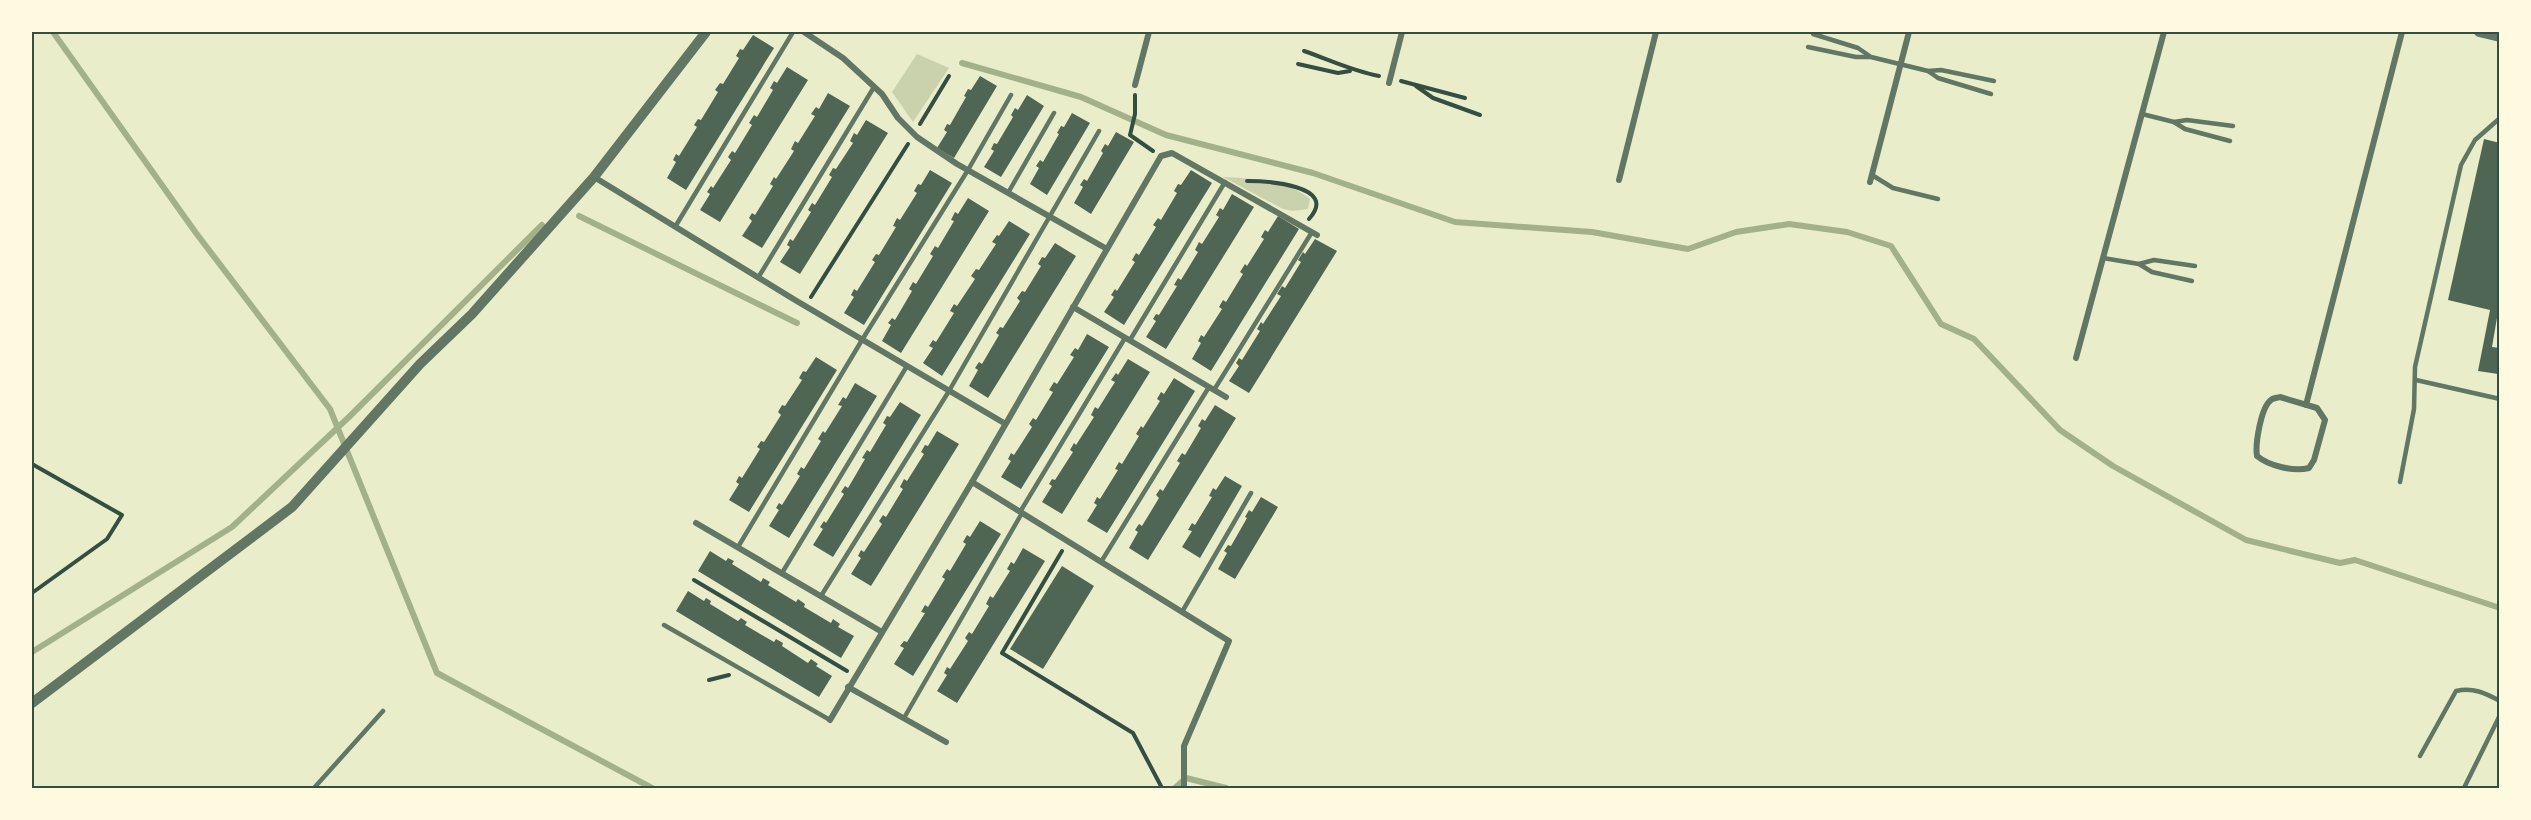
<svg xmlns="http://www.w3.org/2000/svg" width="2531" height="820" viewBox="0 0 2531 820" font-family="Poppins,sans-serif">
<rect width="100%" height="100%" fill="#e9edc9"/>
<g fill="#cad2ad">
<polygon points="917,54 949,68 913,122 892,92"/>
<path d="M1223 177C1251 178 1289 181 1310 199L1308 209 1293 211 1283 209Z"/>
</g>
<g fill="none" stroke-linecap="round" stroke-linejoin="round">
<g stroke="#a3b18a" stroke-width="6">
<polyline points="53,32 196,233 330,409 437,673 652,788"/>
<polyline points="962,63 1081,97 1166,135 1313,173 1455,222 1592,232 1688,249 1736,232 1789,224 1847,232 1891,246 1941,324 1974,339 2060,430 2113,466 2246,540 2340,563 2355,560 2500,608"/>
<polyline points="579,216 797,323"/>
<polyline points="32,652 232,527 349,417 542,225"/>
<polyline points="1175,788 1186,778 1226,788"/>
</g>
</g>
<g fill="#4f6655">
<polygon points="753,35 774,48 686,190 667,178 676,162 673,160 676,154 679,156 697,127 694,125 698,119 701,120 718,92 715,90 720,83 723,84 739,58 736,56 740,49 743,50"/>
<polygon points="787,67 808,80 720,222 700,210 710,194 707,192 711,186 713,188 731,160 728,157 732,151 735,153 752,125 749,123 754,115 757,117 773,90 770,88 774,81 777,83"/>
<polygon points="980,76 997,86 954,158 937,148 947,132 944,130 947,124 950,125 966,97 964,96 968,89 971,90"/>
<polygon points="828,93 850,106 762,248 742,236 752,221 749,218 752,213 755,215 773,186 770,184 774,177 776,179 794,151 791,149 795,141 798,143 815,116 811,114 816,107 819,109"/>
<polygon points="1027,95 1044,106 1001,177 984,167 994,151 991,149 994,143 997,144 1013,117 1011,115 1015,108 1018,110"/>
<polygon points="1072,113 1090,123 1047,195 1030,184 1039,168 1036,166 1040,160 1043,162 1059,134 1057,133 1061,126 1064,127"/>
<polygon points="866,120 888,133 800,274 780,262 790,247 787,245 790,239 793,241 811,212 808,210 812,203 815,205 832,177 829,175 833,168 836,169 853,143 850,141 854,133 857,135"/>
<polygon points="1116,132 1134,142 1091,214 1074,203 1083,187 1080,185 1084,179 1087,181 1103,153 1101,151 1105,144 1108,146"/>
<polygon points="2484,139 2500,143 2500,312 2498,312 2492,347 2500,348 2498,374 2478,371 2490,310 2448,300"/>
<polygon points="930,170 952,183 864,325 844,313 854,297 851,295 854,289 857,291 875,262 872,260 876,254 879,255 896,227 893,226 897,218 900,220 917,193 914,191 918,184 921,185"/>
<polygon points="1191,170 1212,183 1124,325 1104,312 1114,297 1111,295 1115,289 1117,291 1135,262 1132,260 1136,253 1139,255 1156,227 1153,225 1158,218 1161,220 1177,193 1174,191 1178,184 1181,185"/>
<polygon points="1232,194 1254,207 1166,349 1146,337 1156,321 1153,319 1156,314 1159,315 1177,286 1174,285 1178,278 1181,280 1198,252 1195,250 1199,242 1202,244 1219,217 1216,215 1220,208 1223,210"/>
<polygon points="968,198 989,211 901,353 882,341 891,325 888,323 892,318 895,320 912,291 909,289 913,282 916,284 933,256 930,254 935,246 938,248 954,221 951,220 955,212 958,214"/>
<polygon points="1278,216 1299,229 1211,371 1192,359 1201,343 1198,341 1201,335 1204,337 1222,309 1219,307 1223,300 1226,302 1243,274 1240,272 1245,264 1247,266 1264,239 1261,237 1265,230 1268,232"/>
<polygon points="1009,221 1030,234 942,376 923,363 933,348 929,346 933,340 936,342 954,313 950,311 954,304 957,306 975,279 971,276 976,269 979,270 996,244 992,242 997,235 999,236"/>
<polygon points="1315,239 1337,251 1249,393 1229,381 1239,366 1236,363 1239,358 1242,360 1260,331 1257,329 1261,322 1263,324 1281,296 1277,294 1282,286 1285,288 1301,262 1298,260 1303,252 1305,254"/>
<polygon points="1055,243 1076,256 988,398 969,386 978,370 975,368 979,362 982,364 999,335 996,333 1000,327 1003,328 1020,301 1017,298 1022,291 1025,292 1041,266 1038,264 1042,257 1045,258"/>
<polygon points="1087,334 1109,347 1021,489 1001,477 1011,461 1008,459 1011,453 1014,455 1032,427 1029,424 1033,418 1036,420 1053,392 1049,390 1054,382 1057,384 1074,357 1070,355 1075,348 1078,350"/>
<polygon points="816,357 837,370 749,512 729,500 739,484 736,482 739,476 742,478 760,449 757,447 761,441 764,442 781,415 778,412 782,405 785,406 802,380 799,378 803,371 806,372"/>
<polygon points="1128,359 1150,372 1062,514 1042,502 1052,486 1049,484 1052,479 1055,480 1073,452 1070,450 1074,443 1076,445 1094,417 1091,415 1095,407 1098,409 1115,382 1111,380 1116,373 1118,375"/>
<polygon points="1174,378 1195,391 1107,533 1087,521 1097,505 1094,503 1097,497 1100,499 1118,470 1115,469 1119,462 1122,464 1139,436 1136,434 1141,426 1143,428 1160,401 1157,399 1161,392 1164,394"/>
<polygon points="855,383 877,396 789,538 769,526 779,510 776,508 779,503 782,505 800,476 797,474 801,467 804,469 821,441 818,439 823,431 825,433 842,406 838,405 843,397 846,399"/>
<polygon points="900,402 921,415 833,557 813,545 823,529 820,527 824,521 826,523 844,494 841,492 845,486 848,488 865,459 862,458 867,450 870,452 886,425 883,423 887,416 890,417"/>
<polygon points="1215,405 1236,418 1148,560 1129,548 1138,532 1135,530 1139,524 1142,526 1159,498 1156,495 1160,489 1163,491 1180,463 1177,461 1182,453 1185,455 1201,428 1198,426 1202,419 1205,421"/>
<polygon points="937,431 959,444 871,586 851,574 861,558 858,556 861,550 864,552 882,524 879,521 883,515 886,517 903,489 900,487 904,479 907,481 924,454 921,452 925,445 928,446"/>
<polygon points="1225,476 1242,486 1200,558 1182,547 1192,531 1188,530 1192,523 1195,525 1212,497 1209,496 1213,488 1216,490"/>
<polygon points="1261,497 1278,507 1235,579 1218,569 1227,553 1224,551 1228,545 1231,546 1247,518 1245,517 1249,510 1252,512"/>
<polygon points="980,521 1001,534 913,676 894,664 904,648 900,646 904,641 907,642 925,613 921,612 925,605 928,607 945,579 942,577 947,569 950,571 966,544 963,542 967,535 970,537"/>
<polygon points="1023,548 1045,561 957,703 937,691 947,675 944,673 947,667 950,669 968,641 965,638 969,632 972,634 989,606 986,604 990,596 993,598 1010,571 1007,569 1011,562 1014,564"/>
<polygon points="710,551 726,561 728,558 734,561 732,564 761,582 763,578 770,582 768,585 796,602 798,599 805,604 804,607 831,623 833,619 840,624 838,627 854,636 841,658 698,571"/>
<polygon points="1062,566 1094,586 1043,669 1010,649"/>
<polygon points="688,591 704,601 706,598 711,601 710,604 738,621 741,618 747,622 745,625 774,642 776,639 783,643 782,646 808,663 811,659 818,664 816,666 832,676 819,697 676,611"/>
</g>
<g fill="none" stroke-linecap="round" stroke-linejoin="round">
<g stroke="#344e41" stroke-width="4">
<path d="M1304 51C1330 60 1352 71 1379 76"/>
<polyline points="1298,64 1338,73 1350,71"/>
<polyline points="1401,81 1465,98"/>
<polyline points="1416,86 1433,98 1480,115"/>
<polyline points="1135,95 1135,114 1130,135 1153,151"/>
<polyline points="920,124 949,76"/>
<path d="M1247 181C1265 181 1340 185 1309 219"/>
<polyline points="811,297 908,144"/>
<polyline points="32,464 122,515 107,539 32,593"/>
<polyline points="1062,551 1002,653 1133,733 1162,788"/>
<polyline points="694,580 847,671"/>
<polyline points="709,680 729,675"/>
</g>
<g stroke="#617663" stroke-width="4.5">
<polyline points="1813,34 1858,48 1871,57 1928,71 1941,70 1994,81"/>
<polyline points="1808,47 1856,57 1870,57"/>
<polyline points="1928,71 1938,78 1991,94"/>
<polyline points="2142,114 2174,122 2187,120 2233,126"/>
<polyline points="2174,122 2185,129 2230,141"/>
<polyline points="1872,175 1893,188 1938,199"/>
<polyline points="1008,193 1054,113"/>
<polyline points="675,227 793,32"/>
<polyline points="2103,258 2139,264 2154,260 2195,266"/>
<polyline points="2139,264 2152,272 2192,281"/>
<polyline points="758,278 874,87"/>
<polyline points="1130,340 1225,182"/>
<polyline points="2416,380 2500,399"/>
<polyline points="1214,390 1312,232"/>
<polyline points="2400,482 2414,409 2415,367 2461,165 2475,140 2500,118"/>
<polyline points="1020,512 1125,338"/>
<polyline points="738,547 862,340 968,170 1011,95"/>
<polyline points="1101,562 1209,387"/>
<polyline points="782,573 907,366"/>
<polyline points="821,596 949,391 1099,131"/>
<polyline points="1182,612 1251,493"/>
<polyline points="664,625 830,720"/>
<polyline points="904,718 1022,513"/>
<path d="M2420 756 2456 691C2473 687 2485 693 2500 701"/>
<polyline points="314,788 383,711"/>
<polyline points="2464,788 2500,715"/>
</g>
<g stroke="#617663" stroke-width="6">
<polyline points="804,32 843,58 882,94 898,118 917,137 957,164 1107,249"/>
<polyline points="1389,83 1402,32"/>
<polyline points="1135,85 1149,32"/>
<polyline points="594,177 795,300 1004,423"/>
<polyline points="1619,180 1656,32"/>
<polyline points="1870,182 1909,32"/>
<polyline points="1073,307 1226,397"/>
<polyline points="2076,358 2164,32"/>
<path d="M2280 397 2317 408 2325 420 2314 460 2309 468C2294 472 2269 466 2257 456 2255 444 2261 407 2271 400 2273 398 2277 398 2280 397Z"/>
<polyline points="2306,405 2402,32"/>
<polyline points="972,482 1229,641 1184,746 1184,788"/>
<polyline points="696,523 882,632"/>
<polyline points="848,687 946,742"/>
<polyline points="830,720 972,482 1161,156 1172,153 1317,235"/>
</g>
<g stroke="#617663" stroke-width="10">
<polyline points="2479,32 2500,37"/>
<polyline points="32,703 292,507 420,364 472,314 594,177 706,32"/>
</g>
</g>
<rect width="2531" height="820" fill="none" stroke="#fefae0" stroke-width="66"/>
<rect x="33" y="33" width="2465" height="754" fill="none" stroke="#344e41" stroke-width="2"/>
</svg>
